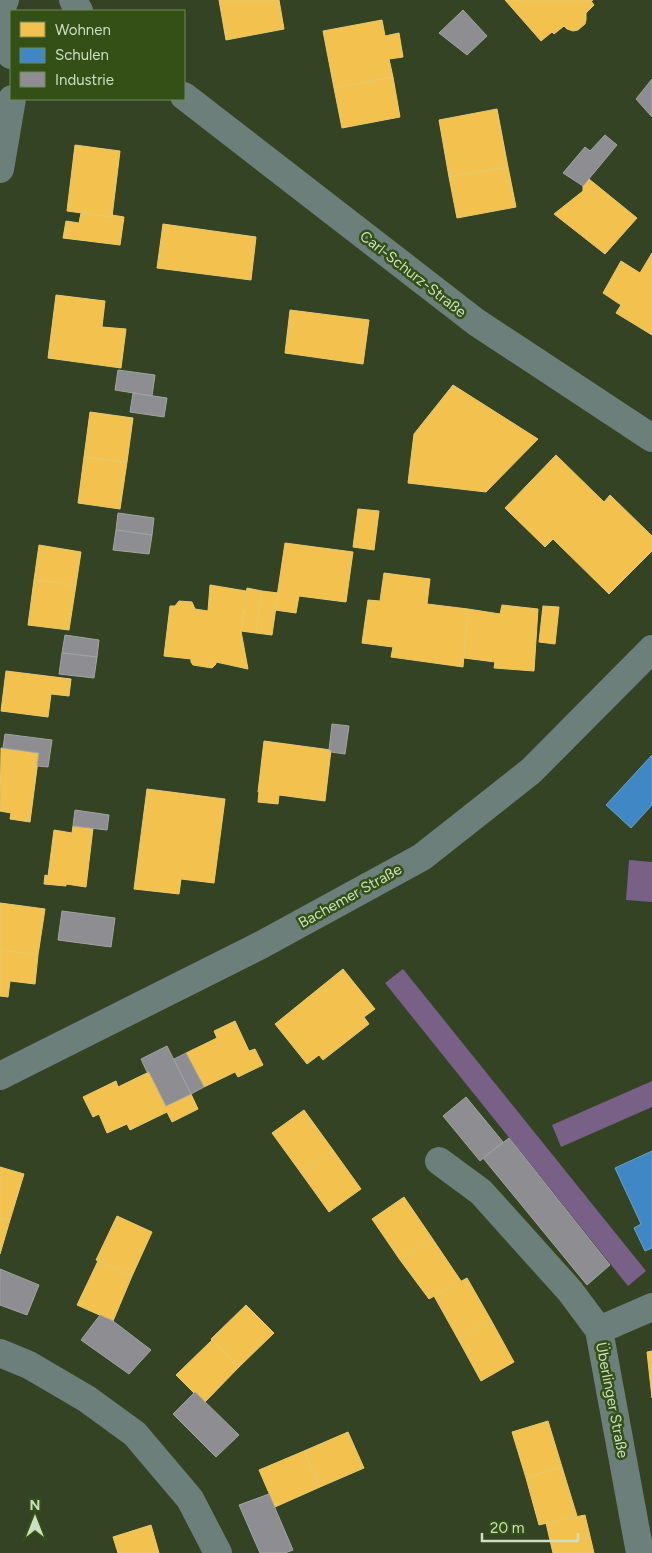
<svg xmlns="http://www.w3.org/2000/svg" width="652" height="1553" viewBox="0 0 652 1553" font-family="Figtree,sans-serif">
<rect width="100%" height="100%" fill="#344324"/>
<g fill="#786087">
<polygon points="629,860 652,862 652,902 626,900"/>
<polygon points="403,969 646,1271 628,1286 385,983"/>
<polygon points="652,1081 652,1107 561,1147 552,1125"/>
</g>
<g fill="#f2c14e" stroke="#e7ca70">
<polygon points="219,0 279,0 284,29 226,40"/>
<polygon points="505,0 593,0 591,1 594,5 586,13 586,20 585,24 578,30 573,31 567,29 564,26 554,34 552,32 541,41"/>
<polygon points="382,20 385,36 399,33 403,57 389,59 393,77 334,88 323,31"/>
<polygon points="393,77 400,117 342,128 334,88"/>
<polygon points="497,109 508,167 449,177 439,120"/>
<polygon points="75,145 120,151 112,217 67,211"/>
<polygon points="508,167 516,207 457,218 449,177"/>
<polygon points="589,179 637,218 605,254 554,214 583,191 583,186"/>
<polygon points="81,213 112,217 112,215 124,217 120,245 63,238 66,221 79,223"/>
<polygon points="163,224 256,237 251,280 157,268"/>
<polygon points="652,253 652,335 616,313 621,305 603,293 621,261 640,273"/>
<polygon points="56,295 105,301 102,327 126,329 121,368 48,358"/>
<polygon points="290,310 369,320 363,364 285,353"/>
<polygon points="453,385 538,439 486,492 408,483 414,434"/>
<polygon points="90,412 133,418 127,462 84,457"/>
<polygon points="556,455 604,502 610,495 652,536 652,551 609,594 553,539 545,547 505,508"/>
<polygon points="84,457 127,462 120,509 78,503"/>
<polygon points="358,509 379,511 374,550 353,547"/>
<polygon points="285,543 353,552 346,602 299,596 296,613 275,610"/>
<polygon points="39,545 81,552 76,585 34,580"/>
<polygon points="384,573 430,579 427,604 468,609 463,667 391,657 393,647 362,643 368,600 380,601"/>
<polygon points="34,580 76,585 69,630 28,625"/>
<polygon points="210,585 246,591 241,631 248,669 216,662 216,664 212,668 193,665 191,662 191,659 164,656 170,606 175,606 179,601 192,602 195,609 208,611"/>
<polygon points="247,588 262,591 256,633 241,631"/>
<polygon points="262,591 278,593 272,635 256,633"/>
<polygon points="502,605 538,609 534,671 494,668 495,662 464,658 468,609 500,614"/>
<polygon points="543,606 559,607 555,644 539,642"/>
<polygon points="6,671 71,679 69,696 51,694 48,717 1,711"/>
<polygon points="264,741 331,750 325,801 279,795 278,804 258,802 259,792 258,792"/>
<polygon points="1,748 39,753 30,822 10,819 11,813 0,811"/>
<polygon points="147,789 225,799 214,883 181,879 179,894 134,889"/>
<polygon points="73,826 93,828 86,887 66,884 66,886 44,884 45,875 48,876 54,830 72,833"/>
<polygon points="0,903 45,909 38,955 0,950"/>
<polygon points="0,950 38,955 35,984 10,981 8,997 0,996"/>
<polygon points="343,969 375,1009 364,1017 369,1024 323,1060 319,1055 307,1064 275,1024"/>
<polygon points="235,1021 249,1051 255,1049 263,1065 238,1077 235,1072 204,1087 186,1053 217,1038 214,1031"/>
<polygon points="149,1072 166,1106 191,1094 198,1109 172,1122 167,1112 130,1130 127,1124 107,1133 99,1114 93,1117 83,1097 116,1081 118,1087"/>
<polygon points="304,1110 333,1150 301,1173 272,1133"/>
<polygon points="333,1150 361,1189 329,1212 301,1173"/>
<polygon points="0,1167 24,1174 10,1220 0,1218"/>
<polygon points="404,1197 432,1238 400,1260 372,1219"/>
<polygon points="117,1216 152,1232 132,1276 96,1260"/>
<polygon points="0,1218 10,1220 0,1254"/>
<polygon points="432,1238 461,1281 429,1299 400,1260"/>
<polygon points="98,1261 132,1276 113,1321 77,1305"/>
<polygon points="467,1278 491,1320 458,1339 434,1296"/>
<polygon points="246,1305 274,1333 239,1367 211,1339"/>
<polygon points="491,1320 514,1362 481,1381 458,1339"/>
<polygon points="212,1340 239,1367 205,1402 195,1392 194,1393 176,1375"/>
<polygon points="652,1351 652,1398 647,1352"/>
<polygon points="548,1421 562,1467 526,1478 512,1432"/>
<polygon points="348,1432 364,1468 320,1487 304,1451"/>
<polygon points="304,1451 320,1487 275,1507 259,1470"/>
<polygon points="562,1467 577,1516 539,1525 526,1478"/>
<polygon points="585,1515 594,1553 553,1553 546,1523"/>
<polygon points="151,1525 159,1553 118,1553 113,1537"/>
</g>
<g fill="#3f88c5" stroke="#6aa2c4">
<polygon points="652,755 652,805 631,828 606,805"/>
<polygon points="652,1151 652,1248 645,1251 634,1228 641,1224 615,1168"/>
</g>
<g fill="#8d8d92" stroke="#a0a6a0">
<polygon points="463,10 487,36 467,55 439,33"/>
<polygon points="652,79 652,117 636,99"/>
<polygon points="605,135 617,145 583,186 563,173 585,147 590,151"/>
<polygon points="118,370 155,375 152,396 115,390"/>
<polygon points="133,393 167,398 164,417 130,412"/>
<polygon points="118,513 154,518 152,535 116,530"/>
<polygon points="116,530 152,535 149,554 113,550"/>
<polygon points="65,635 99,640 97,657 62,653"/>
<polygon points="62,653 97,657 94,678 59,674"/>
<polygon points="332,724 349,726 345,754 331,752 331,750 329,750"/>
<polygon points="5,734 52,740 48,767 37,766 39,753 3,748"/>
<polygon points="75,810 109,815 107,830 73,826"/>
<polygon points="62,911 115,918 111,947 58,940"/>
<polygon points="167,1046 191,1094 166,1106 149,1072 147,1072 141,1059"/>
<polygon points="186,1053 204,1087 191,1094 174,1059"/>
<polygon points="466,1097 503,1142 480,1161 443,1116"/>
<polygon points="509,1138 610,1265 587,1285 483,1158"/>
<polygon points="0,1269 39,1285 27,1315 0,1305"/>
<polygon points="100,1315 113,1321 151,1350 129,1374 81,1340"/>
<polygon points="195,1392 239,1435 216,1457 173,1414"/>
<polygon points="269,1494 293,1550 285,1553 260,1553 239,1505"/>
</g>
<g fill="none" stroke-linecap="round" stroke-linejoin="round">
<g stroke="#6d7f7a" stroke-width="28">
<polyline points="184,96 476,322 652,438"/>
<polyline points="439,1161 481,1192 570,1291 599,1330 640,1553"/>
<polyline points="599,1330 652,1307"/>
<polyline points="0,1353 29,1365 87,1399 135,1434 190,1499 218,1553"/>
</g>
<g stroke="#6d7f7a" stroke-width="28">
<polyline points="73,0 79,11"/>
<polyline points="0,17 4,1 5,0"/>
<polyline points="0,36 8,52 11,55"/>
<polyline points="0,169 12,99"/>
<polyline points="0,1076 261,945 422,857 531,771 652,649"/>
</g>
</g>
<g text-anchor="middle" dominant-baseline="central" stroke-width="5" stroke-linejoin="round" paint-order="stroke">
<g font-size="15" fill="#cddfc0" stroke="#345017">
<text transform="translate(413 274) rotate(38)">Carl-Schurz-Straße</text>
<text transform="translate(350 896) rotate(-29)">Bachemer Straße</text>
<text transform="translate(612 1400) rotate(79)">Überlinger Straße</text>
</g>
</g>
<rect x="10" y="10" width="175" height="90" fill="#345017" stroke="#71895b"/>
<rect x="20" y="22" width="25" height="15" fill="#f2c14e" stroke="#71895b"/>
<text x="55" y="35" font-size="15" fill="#cddfc0">Wohnen</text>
<rect x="20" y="48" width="25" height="15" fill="#3f88c5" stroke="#71895b"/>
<text x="55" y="60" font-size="15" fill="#cddfc0">Schulen</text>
<rect x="20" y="72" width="25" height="15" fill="#8d8d92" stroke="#71895b"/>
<text x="55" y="85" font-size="15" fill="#cddfc0">Industrie</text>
<g transform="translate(35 1518)" stroke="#345017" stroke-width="4" paint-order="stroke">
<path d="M0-4L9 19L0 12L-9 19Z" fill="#cddfc0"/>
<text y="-8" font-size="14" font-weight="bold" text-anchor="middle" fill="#cddfc0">N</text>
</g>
<path d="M482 1533v8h96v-8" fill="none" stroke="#cddfc0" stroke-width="2.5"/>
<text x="490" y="1533" font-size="15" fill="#cddfc0" stroke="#345017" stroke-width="4" paint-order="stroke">20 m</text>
</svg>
